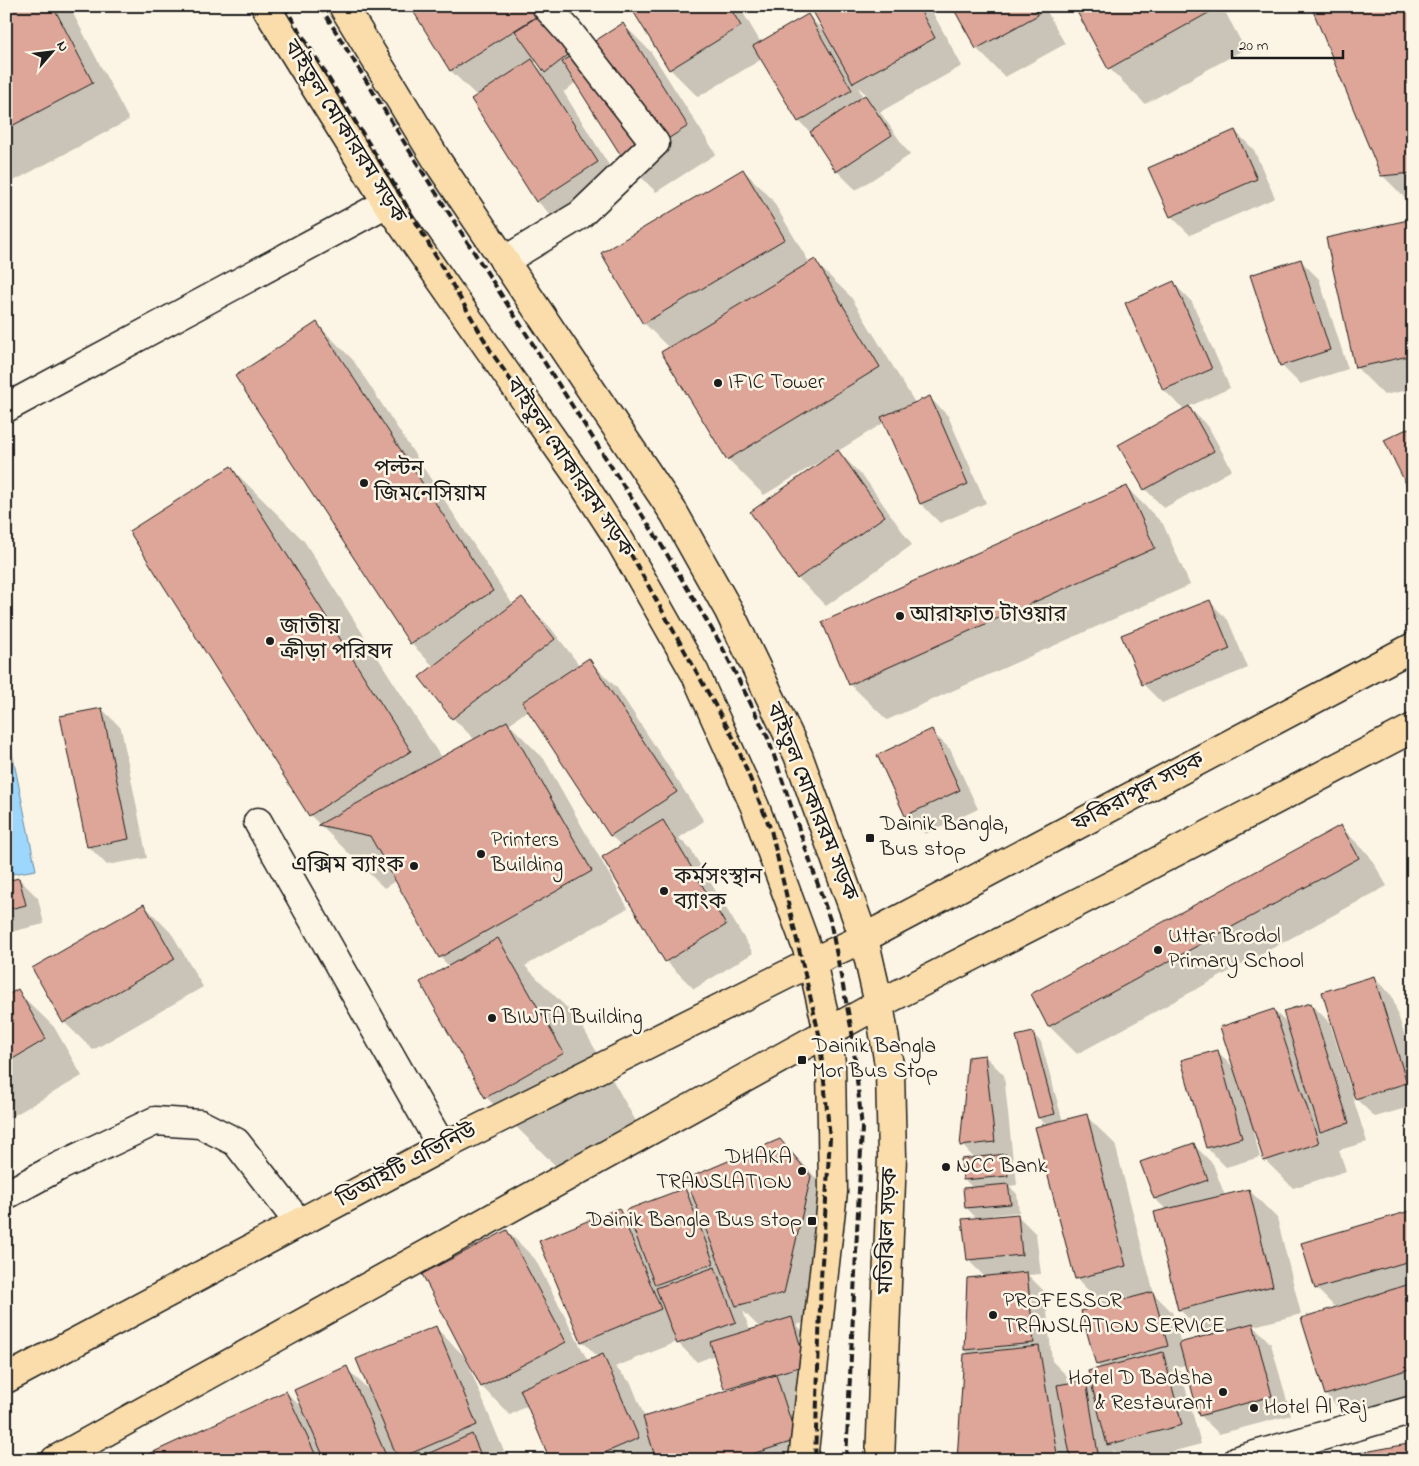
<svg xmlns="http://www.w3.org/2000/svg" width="1419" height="1466" viewBox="0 0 1419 1466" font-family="'Indie Flower','Noto Sans Bengali',sans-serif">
<rect width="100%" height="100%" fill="#fcf5e5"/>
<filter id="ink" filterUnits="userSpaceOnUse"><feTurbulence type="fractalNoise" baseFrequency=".02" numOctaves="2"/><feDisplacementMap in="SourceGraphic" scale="10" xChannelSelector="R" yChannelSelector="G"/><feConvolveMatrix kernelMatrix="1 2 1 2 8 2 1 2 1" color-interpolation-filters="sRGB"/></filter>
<g filter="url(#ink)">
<polygon fill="#9dd7fe" stroke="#698ca4" points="6,723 36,870 6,875"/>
<g fill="#0003" fill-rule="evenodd">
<polygon points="6,6 69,6 129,120 6,185"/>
<path d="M411 6H563L582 50 623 24 651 52 716 154 656 192 628 164 576 82 564 92 561 88 625 191 565 229 537 201 477 96 450 70ZM538 61 545 72 544 73 534 63Z"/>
<path d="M616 6H739L761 43 808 15 826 34 812 6H929L962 66 880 112 910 155 856 190 837 171 814 136 799 121 762 59 698 97 670 69 633 8 624 14ZM858 87 867 95 863 97Z"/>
<polygon points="953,6 1044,6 1065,44 1005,77 977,49"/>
<polygon points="1071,6 1222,6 1245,49 1145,104 1109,68 1080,15"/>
<polygon points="1413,6 1413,206 1382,175"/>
<polygon points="1235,131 1254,150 1275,198 1190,235 1171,216"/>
<polygon points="743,170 771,198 810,264 814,261 851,297 915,403 929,397 948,416 986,503 940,523 921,504 885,422 838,451 866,480 912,545 826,606 798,578 825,461 824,459 764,495 728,459 670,349 644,323"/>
<polygon points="1413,220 1413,389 1384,395 1356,367"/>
<polygon points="1300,260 1319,279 1348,369 1300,384 1281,365"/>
<polygon points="1173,283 1192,302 1230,388 1188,407 1208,426 1232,470 1164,508 1145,489 1184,410 1164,390 1127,303"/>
<polygon points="317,324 353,360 513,605 522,599 550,627 580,666 589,660 617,688 704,821 679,838 691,850 753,953 694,989 666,961 622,846 611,836 528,710 509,724 544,759 628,908 525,966 578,1019 642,1132 566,1176 486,1097 450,967 440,957 397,880 384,888 310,815 231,468 304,541 442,759 475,740 453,718 434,667 411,643 237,377"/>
<polygon points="1126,487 1163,524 1190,585 887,720 850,684"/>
<polygon points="1209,601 1228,620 1248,668 1162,703 1143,684"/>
<polygon points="102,709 121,728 147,858 107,865 88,846"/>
<polygon points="931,731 950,749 978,809 925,834 906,815"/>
<polygon points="1341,827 1369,855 1387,886 1077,1054 1049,1026"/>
<polygon points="19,879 38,898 44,924 6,933 6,882"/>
<polygon points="144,905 172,934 203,987 93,1050 64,1022"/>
<polygon points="1373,977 1392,996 1413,1062 1413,1106 1375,1117 1352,1095 1367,1142 1339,1150 1346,1171 1293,1188 1265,1160 1256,1132 1253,1132 1260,1157 1226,1167 1207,1148 1182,1061 1217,1051 1235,1069 1274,1011 1289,1025 1311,1004 1330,1023 1350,1087 1352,1087"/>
<polygon points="17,991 54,1027 82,1076 6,1120 6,997"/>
<polygon points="1032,1033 1041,1042 1063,1122 1086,1116 1115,1144 1154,1294 1172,1312 1181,1344 1207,1337 1179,1309 1167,1210 1155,1199 1142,1163 1194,1145 1213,1164 1225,1196 1249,1190 1277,1218 1301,1314 1254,1326 1271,1344 1291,1415 1219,1434 1200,1415 1186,1365 1176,1367 1181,1372 1201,1444 1141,1460 1123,1460 1112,1449 1114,1460 958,1460 970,1355 965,1350 986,1278 968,1260 977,1219 966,1207 973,1188 965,1180 975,1159 962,1145 985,1056 1004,1075 1013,1161 1011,1161 1015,1165 1017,1185 1009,1186 1017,1194 1019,1212 992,1215 992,1218 1017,1215 1036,1234 1041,1274 1028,1275 1045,1292 1052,1361 1067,1376 1068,1384 1085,1381 1094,1390 1101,1369 1097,1364 1104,1306 1076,1278 1047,1126 1039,1118"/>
<path d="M780 1140 808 1169 839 1205 812 1320 797 1325 810 1338 824 1384 793 1393 804 1405 821 1460H551L528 1405 510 1415 482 1387 423 1275 507 1231 535 1259 588 1361 598 1357 582 1341 619 1210 633 1224 685 1189 696 1200ZM743 1311 760 1328 750 1331ZM677 1342 697 1362 715 1355 725 1388 728 1392 645 1418 631 1383 615 1367Z"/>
<polygon points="1413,1211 1413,1404 1354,1423 1326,1395 1302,1319 1336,1308 1316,1288"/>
<polygon points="436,1328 465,1357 505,1454 493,1459 493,1460 139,1460 286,1392 305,1411 346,1368 372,1393"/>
<polygon points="1407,1445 1413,1451 1413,1460 1328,1460"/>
</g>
<g fill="#dea698" stroke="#1c1c1c">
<polygon points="6,6 53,6 93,83 6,129"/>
<polygon points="410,6 553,6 450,71"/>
<polygon points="630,6 729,6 741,26 669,70"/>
<polygon points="810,6 918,6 935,38 853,83"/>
<polygon points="952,6 1033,6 1038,15 976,49"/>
<polygon points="1074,6 1207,6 1210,12 1108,69"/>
<polygon points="1311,6 1413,6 1413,173 1381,176"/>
<polygon points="548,10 577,48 545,73 515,31"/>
<polygon points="808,14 852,90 798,122 753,46"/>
<polygon points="623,23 688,126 627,165 562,62"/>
<polygon points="532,59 598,162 536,202 471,99"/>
<polygon points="865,95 892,135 836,172 810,132"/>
<polygon points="1235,130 1257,179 1170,217 1148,168"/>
<polygon points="743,169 785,239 643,324 601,253"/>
<polygon points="1413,219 1413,355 1355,368 1326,238"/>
<polygon points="815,259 880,367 727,460 661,352"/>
<polygon points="1301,259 1330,350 1280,366 1250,275"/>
<polygon points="1174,281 1212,369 1163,390 1125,303"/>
<polygon points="317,322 493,591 410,644 235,376"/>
<polygon points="930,396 968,484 920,504 881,417"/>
<polygon points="1189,406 1214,451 1144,490 1118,445"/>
<polygon points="1413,426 1413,498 1384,440"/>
<polygon points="838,450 885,516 797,579 750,512"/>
<polygon points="231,466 411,751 309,816 129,531"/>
<polygon points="1127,486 1155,548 849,685 822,622"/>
<polygon points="522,597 555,639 452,719 419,677"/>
<polygon points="1210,600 1230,649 1142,685 1121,635"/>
<polygon points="589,658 677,792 610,836 522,702"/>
<polygon points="102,708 129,839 87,847 60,716"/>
<polygon points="507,721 592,871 439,958 370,836 318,825"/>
<polygon points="932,729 960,790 905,816 877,755"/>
<polygon points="663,820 726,925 665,962 602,857"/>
<polygon points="1341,825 1359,858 1048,1027 1031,994"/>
<polygon points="19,878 26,905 6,910 6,881"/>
<polygon points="144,904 175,959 63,1023 32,968"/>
<polygon points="498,938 564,1053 485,1098 420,982"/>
<polygon points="1374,976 1407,1083 1355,1099 1322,992"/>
<polygon points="18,989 46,1039 6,1063 6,996"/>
<polygon points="1311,1003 1349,1123 1320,1132 1283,1011"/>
<polygon points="1274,1009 1319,1143 1264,1161 1220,1027"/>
<polygon points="1033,1032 1055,1114 1038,1118 1016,1036"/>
<polygon points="1218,1050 1242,1138 1206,1148 1181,1060"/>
<polygon points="985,1055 995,1142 960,1146 968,1057"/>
<polygon points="1087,1114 1126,1266 1075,1279 1035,1127"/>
<polygon points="780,1139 811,1176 784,1293 736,1306 686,1179"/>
<polygon points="1194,1143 1208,1180 1154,1199 1140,1162"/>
<polygon points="1006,1154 1008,1176 963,1180 961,1159"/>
<polygon points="1008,1184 1011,1204 965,1208 963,1188"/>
<polygon points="685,1188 714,1263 655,1285 626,1210"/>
<polygon points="1249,1189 1273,1286 1178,1310 1154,1212"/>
<polygon points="619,1208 661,1309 581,1342 539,1241"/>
<polygon points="1413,1210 1413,1260 1315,1289 1301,1243"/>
<polygon points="1018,1214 1022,1255 967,1260 962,1219"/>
<polygon points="507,1230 566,1342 481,1387 422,1274"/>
<polygon points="715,1267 736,1322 677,1344 656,1288"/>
<polygon points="1027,1272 1034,1343 964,1350 967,1278"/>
<polygon points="1413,1283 1413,1368 1325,1395 1301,1318"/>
<polygon points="1153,1292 1168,1346 1096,1365 1081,1311"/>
<polygon points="792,1317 806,1365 724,1389 710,1342"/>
<polygon points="1253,1323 1272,1396 1199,1416 1179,1343"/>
<polygon points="436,1326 477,1425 398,1459 356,1359"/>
<polygon points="1039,1346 1058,1460 957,1460 964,1354"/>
<polygon points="1163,1352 1182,1425 1107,1445 1088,1371"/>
<polygon points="603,1354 639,1438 588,1460 550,1460 520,1389"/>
<polygon points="347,1366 388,1460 325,1460 294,1390"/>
<polygon points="776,1375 797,1440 733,1460 656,1460 643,1417"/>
<polygon points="1086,1380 1099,1460 1071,1460 1057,1385"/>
<polygon points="286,1391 318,1460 136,1460"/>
<polygon points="472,1434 483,1460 414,1460"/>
<polygon points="1408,1444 1410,1460 1321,1460"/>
</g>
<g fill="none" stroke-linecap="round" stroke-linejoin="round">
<defs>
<g id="minor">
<polyline points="504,261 580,215 655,143 569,32 546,6"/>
<polyline points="6,408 387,203"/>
<polyline points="258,822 442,1147"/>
<polyline points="6,1195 56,1168 155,1121 200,1124 236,1142 299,1223"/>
<polyline points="1238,1460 1413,1410"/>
</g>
<g id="major">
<polyline points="343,6 438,162 674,513 729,611 798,755 864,938 879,1004 828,1032 812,962 864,938 1413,647"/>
<polyline points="6,1379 442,1147 812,962 755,807 695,673 620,541 576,473 387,203 265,6"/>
<polyline points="55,1460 828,1032 831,1064 833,1192 803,1460"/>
<polyline points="880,1460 892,1157 890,1071 879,1004 1110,886 1413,728"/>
</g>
</defs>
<use href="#minor" stroke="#1c1c1c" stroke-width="31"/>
<use href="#major" stroke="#1c1c1c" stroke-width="31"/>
<use href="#minor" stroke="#fcf5e5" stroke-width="28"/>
<use href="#major" stroke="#faddab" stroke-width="28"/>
<g stroke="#1c1c1c" stroke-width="4" stroke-dasharray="8 4" stroke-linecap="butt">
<polyline points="284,6 395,186 492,353 630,553 734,739 771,830 819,1034 830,1138 821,1278 815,1460"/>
<polyline points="320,6 422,171 662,546 720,643 768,738 830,920 852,1032 862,1128 846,1460"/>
</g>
</g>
</g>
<g fill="#1c1c1c" stroke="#fcf5e5" stroke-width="2">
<circle cx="718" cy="383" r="5"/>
<circle cx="364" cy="483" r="5"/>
<circle cx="900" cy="616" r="5"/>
<circle cx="270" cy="641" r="5"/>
<rect x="865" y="833" width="10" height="10" rx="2.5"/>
<circle cx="481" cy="854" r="5"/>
<circle cx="414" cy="866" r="5"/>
<circle cx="664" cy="891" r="5"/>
<circle cx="1158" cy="950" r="5"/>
<circle cx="492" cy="1018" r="5"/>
<rect x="797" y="1055" width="10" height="10" rx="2.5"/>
<circle cx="946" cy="1167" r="5"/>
<circle cx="802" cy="1171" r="5"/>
<rect x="807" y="1216" width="10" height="10" rx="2.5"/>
<circle cx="993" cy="1315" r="5"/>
<circle cx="1223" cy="1392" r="5"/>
<circle cx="1254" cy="1408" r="5"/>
</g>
<g text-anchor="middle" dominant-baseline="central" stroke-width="5" stroke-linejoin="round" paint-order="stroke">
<g font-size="22" fill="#1c1c1c" stroke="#fcf5e5">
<text transform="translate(344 132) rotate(58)">বাইতুল মোকাররম সড়ক</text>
<text transform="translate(569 468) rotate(56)">বাইতুল মোকাররম সড়ক</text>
<text transform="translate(1139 793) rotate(-28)">ফকিরাপুল সড়ক</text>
<text transform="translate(811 802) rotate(68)">বাইতুল মোকাররম সড়ক</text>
<text transform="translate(407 1166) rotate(-28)">ডিআইটি এভিনিউ</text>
<text transform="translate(889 1231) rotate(-88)">মতিঝিল সড়ক</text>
</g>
<g font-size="22" fill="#1c1c1c" stroke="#fcf5e5" text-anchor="start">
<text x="728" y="383">IFIC Tower</text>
<text x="374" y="470">পল্টন<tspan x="374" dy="25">জিমনেসিয়াম</tspan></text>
<text x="910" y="616">আরাফাত টাওয়ার</text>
<text x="280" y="628">জাতীয়<tspan x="280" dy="25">ক্রীড়া পরিষদ</tspan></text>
<text x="880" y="825">Dainik Bangla,<tspan x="880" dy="25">Bus stop</tspan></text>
<text x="491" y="841">Printers<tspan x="491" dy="25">Building</tspan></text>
<text x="404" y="866" text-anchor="end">এক্সিম ব্যাংক</text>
<text x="674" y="878">কর্মসংস্থান<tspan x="674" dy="25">ব্যাংক</tspan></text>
<text x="1168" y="937">Uttar Brodol<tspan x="1168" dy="25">Primary School</tspan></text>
<text x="502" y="1018">BIWTA Building</text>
<text x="812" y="1047">Dainik Bangla<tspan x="812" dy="25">Mor Bus Stop</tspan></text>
<text x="792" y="1158" text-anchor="end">DHAKA<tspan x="792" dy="25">TRANSLATION</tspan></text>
<text x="956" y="1167">NCC Bank</text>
<text x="802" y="1221" text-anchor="end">Dainik Bangla Bus stop</text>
<text x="1003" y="1302">PROFESSOR<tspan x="1003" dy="25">TRANSLATION SERVICE</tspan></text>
<text x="1213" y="1379" text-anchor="end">Hotel D Badsha<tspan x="1213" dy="25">&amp; Restaurant</tspan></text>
<text x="1264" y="1408">Hotel Al Raj</text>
</g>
</g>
<rect width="1419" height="1466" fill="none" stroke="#fcf5e5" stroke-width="25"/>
<rect x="12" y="12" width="1394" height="1441" fill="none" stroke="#1c1c1c" stroke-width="2" filter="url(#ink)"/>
<g transform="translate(52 52) rotate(62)" stroke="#fcf5e5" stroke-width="4" paint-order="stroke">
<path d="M0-4L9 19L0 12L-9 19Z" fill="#1c1c1c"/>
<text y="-8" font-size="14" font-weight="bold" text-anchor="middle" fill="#1c1c1c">N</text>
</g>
<path d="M1232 50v8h111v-8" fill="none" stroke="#1c1c1c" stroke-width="2.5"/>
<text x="1239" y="50" font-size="15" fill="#1c1c1c" stroke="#fcf5e5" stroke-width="4" paint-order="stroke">20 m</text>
</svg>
